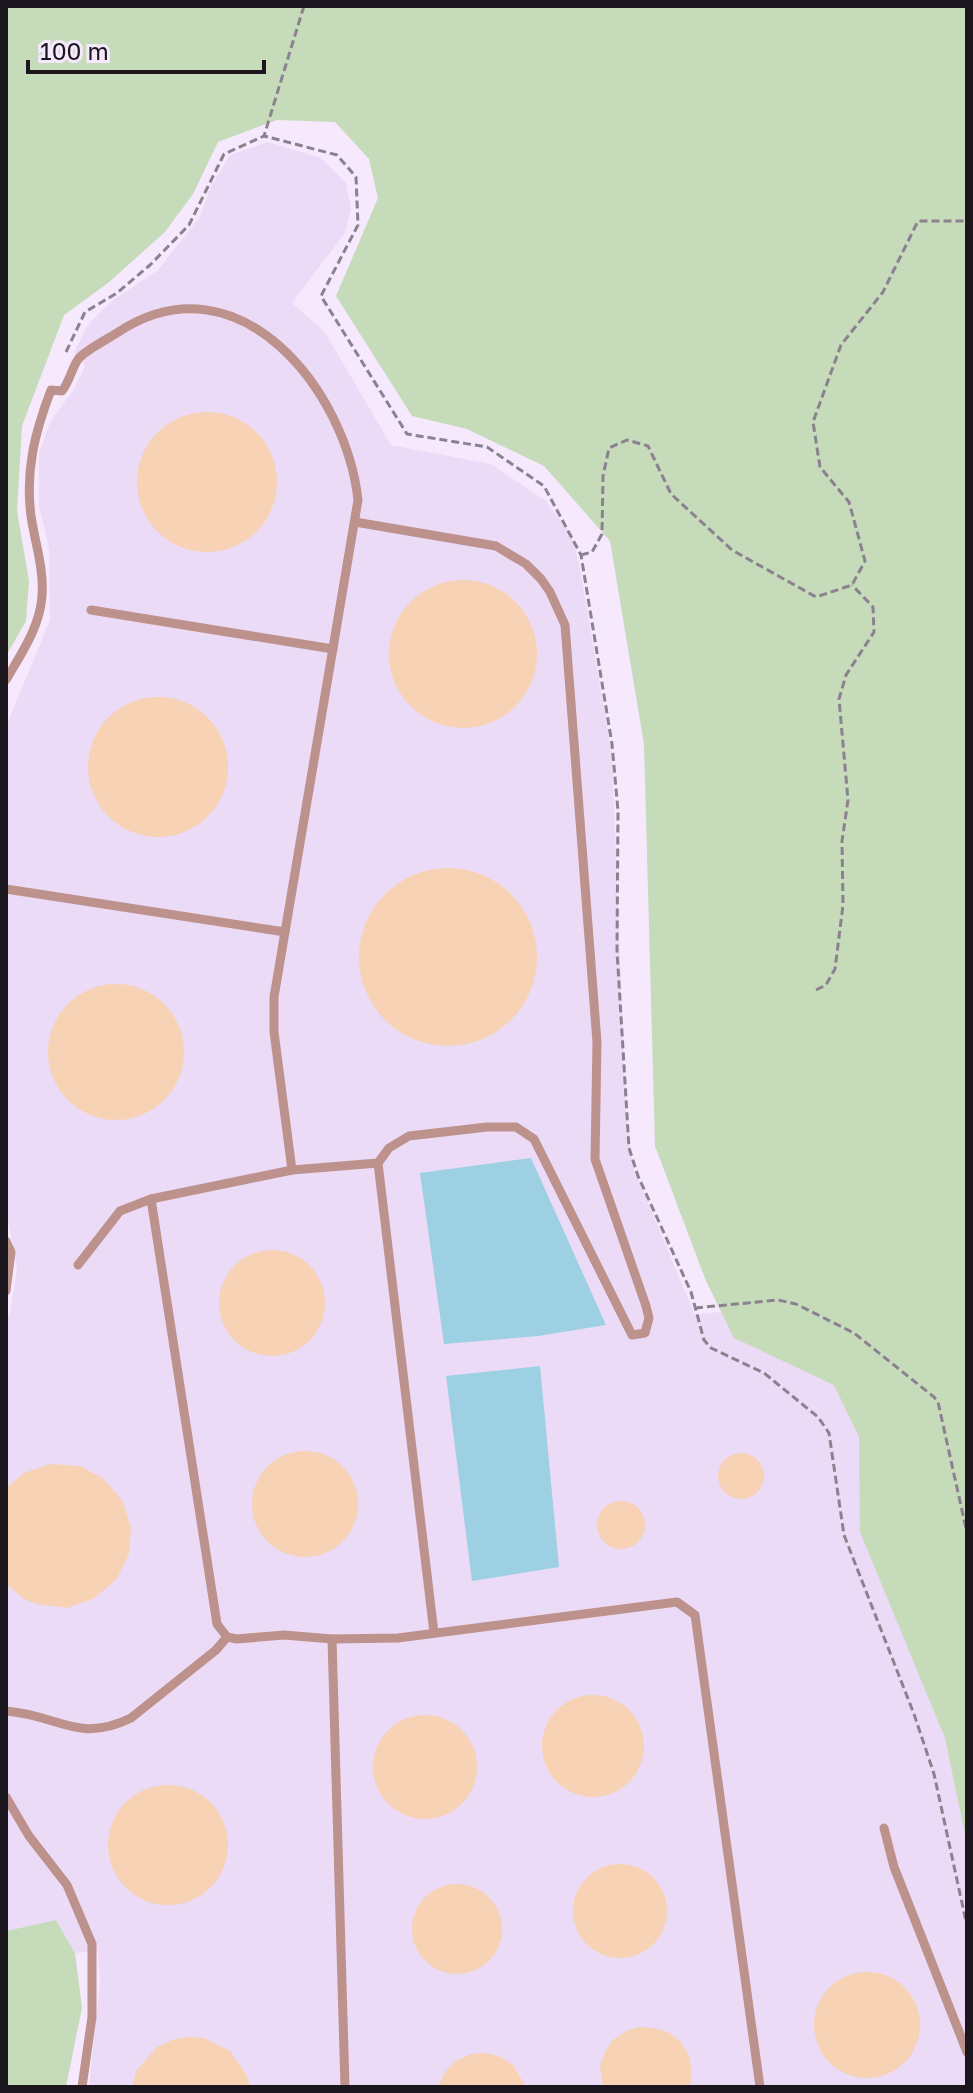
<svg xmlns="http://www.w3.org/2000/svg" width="973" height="2093" viewBox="0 0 973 2093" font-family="'Golos Text',sans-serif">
<rect width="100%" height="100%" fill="#f6e9fd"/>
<polygon fill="#ecdbf6" points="268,142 321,158 346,183 351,209 345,233 292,303 324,331 391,445 491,464 546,501 572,536 580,568 612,756 626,1108 633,1167 695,1315 782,1304 967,1553 967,2087 89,2087 100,1983 98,1951 75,1953 56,1920 6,1931 6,1320 10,1313 17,1269 6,1210 6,726 50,620 49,549 39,505 39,453 50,422 74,389 85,366 74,352 89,323 114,299 157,271 199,218 211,187 230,155"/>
<g fill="#c5dbba">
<polygon points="6,6 967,6 967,1844 945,1738 860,1532 859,1437 834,1385 734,1338 706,1281 655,1146 644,744 610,541 544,466 467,429 412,416 336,296 378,198 369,159 335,122 277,120 218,142 193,194 165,232 108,283 64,315 22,426 17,511 29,581 26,621 6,656"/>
<polygon points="56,1920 75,1953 82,2008 66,2087 6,2087 6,1931"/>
</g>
<g fill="#9dd0e2">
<polygon points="531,1158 606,1325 538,1336 444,1344 420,1173"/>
<polygon points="540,1366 559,1567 472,1581 446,1376"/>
</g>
<g fill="#f7d2b4">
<circle cx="207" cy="482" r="70"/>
<circle cx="463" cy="654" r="74"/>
<circle cx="158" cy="767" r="70"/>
<circle cx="448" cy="957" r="89"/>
<circle cx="116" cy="1052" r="68"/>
<circle cx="272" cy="1303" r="53"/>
<circle cx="305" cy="1504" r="53"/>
<circle cx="741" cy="1476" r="23"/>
<polygon points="50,1464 80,1466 104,1479 123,1502 131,1528 129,1554 116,1580 93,1599 67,1608 37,1604 24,1599 6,1584 6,1488 24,1473"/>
<circle cx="621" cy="1525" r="24"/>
<circle cx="593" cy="1746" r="51"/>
<circle cx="425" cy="1767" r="52"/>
<circle cx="168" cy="1845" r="60"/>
<circle cx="620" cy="1911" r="47"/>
<circle cx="457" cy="1929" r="45"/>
<circle cx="867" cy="2025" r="53"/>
<polygon points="640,2027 654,2028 668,2032 681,2042 689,2056 692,2071 690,2087 603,2087 600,2066 605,2052 613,2040 626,2031"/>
<polygon points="188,2037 204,2038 230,2051 246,2074 250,2087 132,2087 136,2071 157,2047 172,2040"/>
<polygon points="486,2053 501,2057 513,2065 526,2087 438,2087 445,2072 456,2061 471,2054"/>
</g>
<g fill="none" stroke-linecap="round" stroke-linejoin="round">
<g stroke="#8b818f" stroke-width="3" stroke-dasharray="8 4" stroke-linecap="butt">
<polyline points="304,6 264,136 337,155 356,177 358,225 321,296 407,434 487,447 544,486 581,555 612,744 618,811 617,951 629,1148 638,1176 691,1292 704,1340 711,1348 764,1373 818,1417 829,1433 844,1535 914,1714 934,1774 967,1926"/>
<polyline points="66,352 85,312 117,293 150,265 189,225 224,154 264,136"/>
<polyline points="581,555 592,552 602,534 603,476 609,448 627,440 648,446 671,494 732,550 816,597 852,585 865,561 849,502 820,467 813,422 841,345 883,292 918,221 967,221"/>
<polyline points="816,990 826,985 835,969 843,905 842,841 848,800 839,699 846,675 874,632 873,607 852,585"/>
<polyline points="695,1308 778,1300 796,1304 854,1333 934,1397 938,1402 967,1533"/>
</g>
<g stroke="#bd918c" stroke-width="9">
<polyline points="91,610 333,649"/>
<path d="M6 680C21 654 40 627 42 596 44 568 35 543 31 516 25 470 35 432 51 390L62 391C70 381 72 367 79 358 89 348 108 339 120 331 239 255 346 390 358 500L274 997V1032L292 1170"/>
<polyline points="6,889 285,932"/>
<polyline points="378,1163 434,1633"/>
<polyline points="151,1199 217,1624 227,1637 237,1639 284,1635 332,1639 398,1638 677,1602 695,1615 760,2087"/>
<polyline points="6,1241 11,1252 6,1291"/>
<polyline points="78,1265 120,1211 151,1199 292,1170 378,1163 389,1148 409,1136 487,1127 516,1127 534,1139 632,1335 645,1333 649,1318 646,1306 595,1159 597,1042 565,625 550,592 541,579 526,564 496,546 355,522"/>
<polyline points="332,1639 345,2087"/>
<path d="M6 1711C59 1715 78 1744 131 1718L216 1650 227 1637"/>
<polyline points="6,1797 29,1836 67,1885 92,1944 92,2017 82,2087"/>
<polyline points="884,1828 894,1867 967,2052"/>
</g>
</g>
<rect width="973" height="2093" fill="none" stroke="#1b161d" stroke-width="16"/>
<path d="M28 60v12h236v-12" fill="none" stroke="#1b161d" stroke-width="4"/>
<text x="40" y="60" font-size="24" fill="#1b161d" stroke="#f6e9fd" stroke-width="6" paint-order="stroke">100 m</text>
</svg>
